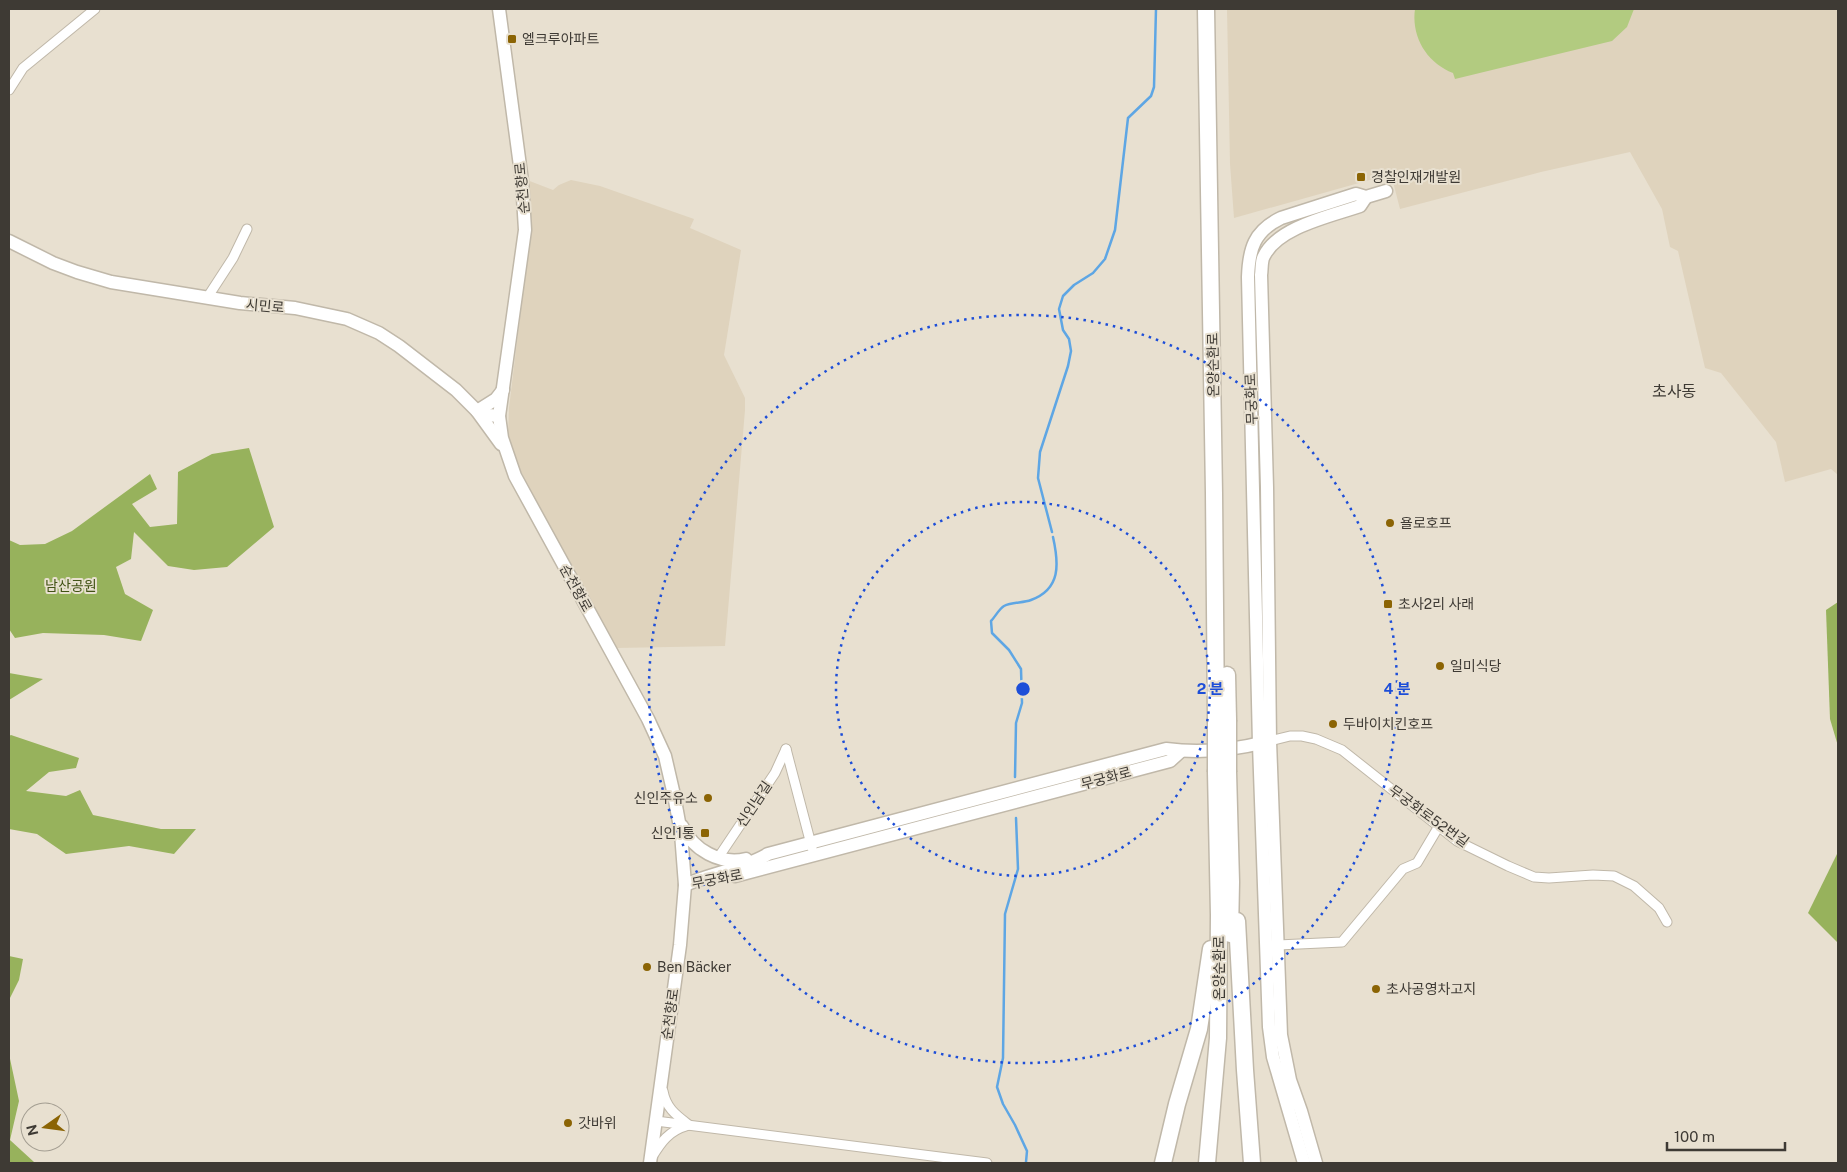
<svg xmlns="http://www.w3.org/2000/svg" width="1847" height="1172" viewBox="0 0 1847 1172" font-family="'Public Sans','Noto Sans KR',sans-serif">
<rect width="100%" height="100%" fill="#e8e0d0"/>
<g fill="#dfd3bd">
<polygon points="1227,9 1838,9 1838,475 1831,469 1785,482 1776,442 1721,373 1705,368 1678,251 1670,247 1662,209 1630,152 1541,172 1400,209 1391,174 1234,218 1230,164"/>
<polygon points="527,180 553,190 559,185 571,180 600,186 694,219 690,228 741,250 724,355 745,398 745,410 725,646 616,648 585,594 531,493 513,454 508,434 509,408 529,243"/>
</g>
<path fill="#b2cb80" d="M1415 9H1634L1627 27 1612 41 1455 79 1453 73C1427 63 1411 37 1415 9Z"/>
<g fill="#97b25c">
<polygon points="249,448 274,527 227,567 194,570 168,566 134,532 131,559 116,567 125,594 153,610 141,641 104,635 43,633 15,638 9,629 9,540 20,545 45,544 72,531 150,474 157,489 132,504 150,527 177,524 178,472 212,454"/>
<polygon points="1838,602 1838,746 1830,719 1826,610"/>
<polygon points="9,673 43,679 9,700"/>
<polygon points="11,735 79,758 76,768 49,772 26,791 66,796 80,790 93,815 161,829 196,829 174,854 129,846 66,854 37,834 9,829 9,736"/>
<polygon points="1838,852 1838,943 1808,913"/>
<polygon points="9,956 23,959 19,980 9,1000"/>
<polygon points="9,1054 19,1101 10,1140 34,1162 31,1163 9,1163"/>
</g>
<g fill="none" stroke-linecap="round" stroke-linejoin="round">
<g stroke="#5ea6e4" stroke-width="2.5">
<polyline points="1052,532 1038,478 1040,452 1068,366 1071,351 1069,339 1063,330 1059,309 1063,296 1074,285 1093,273 1105,259 1115,230 1128,118 1151,96 1154,87 1156,9"/>
<path d="M1015 777 1016 723 1022 703 1021 669 1009 650 992 633 991 621C995 617 999 609 1004 606 1012 602 1023 603 1031 600 1061 589 1059 564 1053 537"/>
<polyline points="1016,818 1018,869 1005,914 1003,1058 997,1087 1003,1104 1015,1125 1027,1151 1026,1162"/>
</g>
<defs>
<g id="street">
<polyline points="9,90 23,68 95,9"/>
<polyline points="207,298 233,258 247,229"/>
<polyline points="1270,741 1290,736 1302,736 1316,739 1342,750 1457,841 1508,866 1534,877 1549,878 1593,875 1614,876 1634,886 1659,908 1667,922"/>
<polyline points="786,749 812,848"/>
<polyline points="718,858 775,773 786,749"/>
<polyline points="1278,945 1342,942 1403,869 1417,863 1439,826"/>
<path d="M663 1091C666 1108 676 1115 689 1125"/>
<polyline points="656,1121 987,1163"/>
<path d="M652 1157C661 1142 669 1131 686 1126"/>
</g>
<g id="secondary">
<polyline points="499,9 522,181 525,230 499,416 502,438 515,476 648,719 665,756 674,795 681,833 685,885 680,945 650,1163"/>
<polyline points="9,241 53,263 77,272 111,282 240,303 295,308 347,319 379,333 399,346 456,390 477,411 488,415 499,416"/>
<polyline points="501,444 477,411 496,399 503,390"/>
<path d="M682 826C693 850 720 865 746 859"/>
<polyline points="735,876 1170,761 1181,751"/>
<path d="M685 885C712 873 743 869 768 854L1166 749C1198 753 1234 750 1265 742"/>
<path d="M1304 1163 1273 1057 1269 1027 1259 744 1248 277C1249 249 1254 231 1281 218L1356 194 1366 197 1386 191"/>
<path d="M1316 1163 1301 1111 1290 1080 1281 1035 1270 741 1267 487 1261 275C1262 269 1261 261 1264 256 1278 227 1331 216 1360 206L1366 197"/>
</g>
<g id="highway">
<polyline points="1206,9 1214,493 1216,721"/>
<polyline points="1227,675 1228,720"/>
<polyline points="1228,772 1231,882 1230,934"/>
<polyline points="1237,921 1245,1070 1252,1163"/>
<polyline points="1163,1163 1177,1104 1199,1029 1211,949"/>
<polyline points="1207,1163 1218,1038 1219,915 1216,772"/>
</g>
</defs>
<use href="#street" stroke="#c0b8a9" stroke-width="11"/>
<use href="#secondary" stroke="#c0b8a9" stroke-width="15"/>
<use href="#highway" stroke="#c0b8a9" stroke-width="19"/>
<use href="#street" stroke="#fff" stroke-width="9"/>
<use href="#secondary" stroke="#fff" stroke-width="12"/>
<use href="#highway" stroke="#fff" stroke-width="16"/>
<defs>
<g id="highway-bridge">
<polyline points="1228,720 1228,772"/>
<polyline points="1216,721 1216,772"/>
</g>
</defs>
<use href="#highway-bridge" stroke="#c0b8a9" stroke-width="19" stroke-linecap="butt"/>
<use href="#highway-bridge" stroke="#fff" stroke-width="16"/>
</g>
<g fill="none" stroke="#1d4ed8" stroke-width="2.5" stroke-dasharray="2.5 5">
<circle cx="1023" cy="689" r="187"/>
<circle cx="1023" cy="689" r="374"/>
</g>
<g fill="#8b6404" stroke="#e8e0d0" stroke-width="2">
<rect x="507" y="34" width="10" height="10" rx="2.5"/>
<rect x="1356" y="172" width="10" height="10" rx="2.5"/>
<circle cx="1390" cy="523" r="5"/>
<rect x="1383" y="599" width="10" height="10" rx="2.5"/>
<circle cx="1440" cy="666" r="5"/>
<circle cx="1333" cy="724" r="5"/>
<circle cx="708" cy="798" r="5"/>
<rect x="700" y="828" width="10" height="10" rx="2.5"/>
<circle cx="647" cy="967" r="5"/>
<circle cx="1376" cy="989" r="5"/>
<circle cx="568" cy="1123" r="5"/>
</g>
<g text-anchor="middle" dominant-baseline="central" stroke-width="4" stroke-linejoin="round" paint-order="stroke">
<g font-size="14" fill="#3e3a34" stroke="#e8e0d0" text-anchor="start">
<text x="522" y="39">엘크루아파트</text>
<text x="1371" y="177">경찰인재개발원</text>
<text x="1400" y="523">욜로호프</text>
<text x="1398" y="604">초사2리 사래</text>
<text x="1450" y="666">일미식당</text>
<text x="1343" y="724">두바이치킨호프</text>
<text x="698" y="798" text-anchor="end">신인주유소</text>
<text x="695" y="833" text-anchor="end">신인1통</text>
<text x="657" y="967">Ben Bäcker</text>
<text x="1386" y="989">초사공영차고지</text>
<text x="578" y="1123">갓바위</text>
</g>
<g font-size="14" fill="#3e3a34" stroke="#e8e0d0">
<text transform="translate(522 188) rotate(-95)">순천향로</text>
<text transform="translate(265 306) rotate(5)">시민로</text>
<text transform="translate(1213 365) rotate(-91)">온양순환로</text>
<text transform="translate(1251 399) rotate(-92)">무궁화로</text>
<text transform="translate(576 588) rotate(61)">순천향로</text>
<text transform="translate(1106 778) rotate(-15)">무궁화로</text>
<text transform="translate(754 804) rotate(-56)">신인남길</text>
<text transform="translate(1429 816) rotate(36)">무궁화로52번길</text>
<text transform="translate(717 879) rotate(-11)">무궁화로</text>
<text transform="translate(1219 968) rotate(-90)">온양순환로</text>
<text transform="translate(670 1014) rotate(-82)">순천향로</text>
</g>
<g font-size="14" fill="#425315" stroke="#e8e0d0">
<text x="71" y="586">남산공원</text>
</g>
<g font-size="16" fill="#3e3a34" stroke="#e8e0d0">
<text x="1674" y="391">초사동</text>
</g>
</g>
<circle cx="1023" cy="689" r="8" fill="#1d4ed8" stroke="#e8e0d0" stroke-width="2.5"/>
<g font-size="15" text-anchor="middle" font-weight="bold" fill="#1d4ed8" stroke="#e8e0d0" stroke-width="4" stroke-linejoin="round" paint-order="stroke">
<text x="1210" y="694">2 분</text>
<text x="1397" y="694">4 분</text>
</g>
<rect width="1847" height="1172" fill="none" stroke="#3e3a34" stroke-width="20"/>
<g transform="translate(45 1127) rotate(256)"><circle r="24" fill="#e8e0d0" stroke="#a49e92"/>
<path d="M0-4L9 19L0 12L-9 19Z" fill="#8b6404"/>
<text y="-8" font-size="14" font-weight="bold" text-anchor="middle" fill="#3e3a34">N</text>
</g>
<path d="M1667 1142v8h118v-8" fill="none" stroke="#3e3a34" stroke-width="2.5"/>
<text x="1674" y="1142" font-size="15" fill="#3e3a34" stroke="#e8e0d0" stroke-width="4" paint-order="stroke">100 m</text>
</svg>
